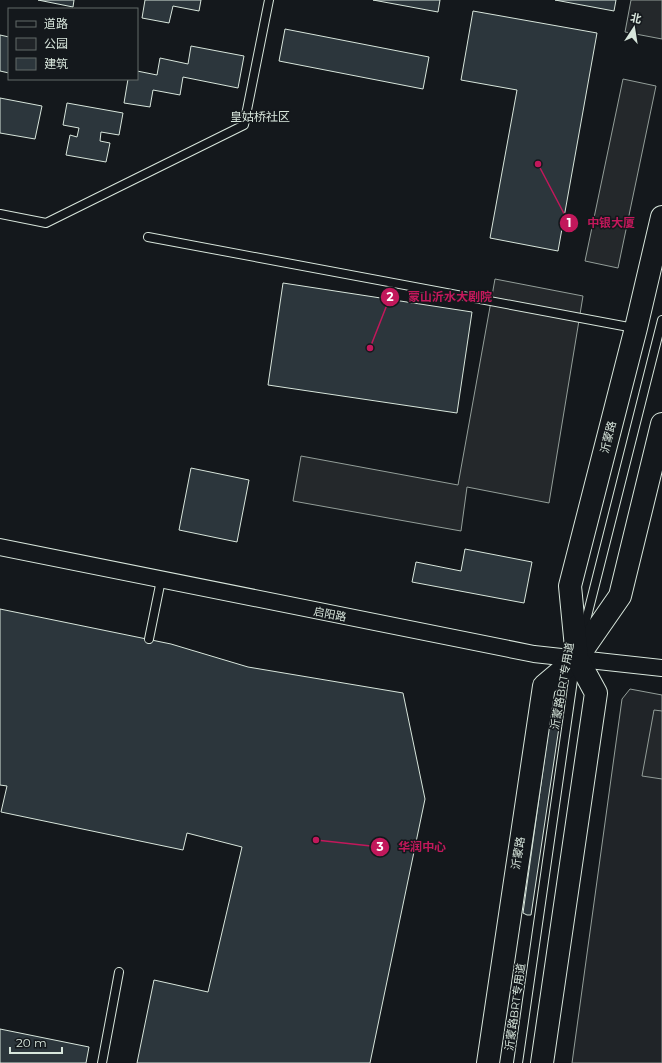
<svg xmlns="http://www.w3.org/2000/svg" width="662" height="1063" viewBox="0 0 662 1063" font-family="Montserrat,'Noto Sans SC',sans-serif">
<rect width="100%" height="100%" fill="#14181c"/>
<polygon fill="#202428" stroke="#939e99" points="630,689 662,695 662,1063 572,1063 622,699"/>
<g fill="#24282b" stroke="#939e99">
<polygon points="631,0 662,0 662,39 625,32"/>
<polygon points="623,79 656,86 618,268 585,261"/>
<polygon points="495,279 583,296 549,503 467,487 461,531 293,501 301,456 458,485"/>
<polygon points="654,710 662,711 662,779 642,776"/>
</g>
<g fill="#2c363c" stroke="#d8e6dc">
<polygon points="38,0 74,0 73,7"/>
<polygon points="145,0 201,0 199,11 173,6 169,23 142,18"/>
<polygon points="373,0 440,0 438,12"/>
<polygon points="555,0 616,0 614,11"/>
<polygon points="473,11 597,33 558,251 490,238 517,90 461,80"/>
<polygon points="285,29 429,57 423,89 279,61"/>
<polygon points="0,35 9,37 9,73 0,71"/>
<polygon points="191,46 244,56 238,88 183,77 180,95 153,90 150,107 124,103 128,79 137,79 137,71 157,75 160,58 188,64"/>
<polygon points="0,98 42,106 35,139 0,133"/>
<polygon points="67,103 123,113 119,135 101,132 100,141 110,143 106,162 66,155 70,135 77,137 79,128 63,125"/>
<polygon points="283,283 472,312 457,413 268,385"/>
<polygon points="191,468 249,480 237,542 179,530"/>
<polygon points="465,549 532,562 524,603 412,582 416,562 461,571"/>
<polygon points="0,609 171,644 248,667 403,693 425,799 370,1063 137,1063 154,980 208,992 242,847 187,833 183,850 1,812 7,786 0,785"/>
<polygon points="551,712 561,714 531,915 527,915 523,913"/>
<polygon points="0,1029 89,1047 86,1063 0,1063"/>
</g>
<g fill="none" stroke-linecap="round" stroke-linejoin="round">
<defs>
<g id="lane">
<polyline points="0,214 46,223 244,125 269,0"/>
<polyline points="148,237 634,328"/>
<polyline points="582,636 662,320"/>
<polyline points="149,639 161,580"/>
<polyline points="102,1063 119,972"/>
<polyline points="518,1063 575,666"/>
</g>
<polyline id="street" points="0,547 534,654 662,668"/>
<g id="primary">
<polyline points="488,1063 544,686 577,658 620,596 662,424"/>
<polyline points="542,1063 596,693 577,658 570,586 636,328 662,217"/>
</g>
</defs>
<use href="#lane" stroke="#d8e6dc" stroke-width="10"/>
<use href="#street" stroke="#d8e6dc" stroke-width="18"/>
<use href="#primary" stroke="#d8e6dc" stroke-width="24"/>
<use href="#lane" stroke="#14181c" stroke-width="8"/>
<use href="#street" stroke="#14181c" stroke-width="16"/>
<use href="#primary" stroke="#14181c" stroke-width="22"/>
</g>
<g text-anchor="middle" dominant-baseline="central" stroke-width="3" stroke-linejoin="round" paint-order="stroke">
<g font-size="11" fill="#d8e6dc" stroke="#14181c">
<text transform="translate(608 437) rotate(-76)">沂蒙路</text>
<text transform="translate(330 614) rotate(11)">启阳路</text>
<text transform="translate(562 686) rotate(-80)">沂蒙路BRT专用道</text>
<text transform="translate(518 853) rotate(-81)">沂蒙路</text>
<text transform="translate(515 1007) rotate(-82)">沂蒙路BRT专用道</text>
</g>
<g font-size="12" fill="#d8e6dc" stroke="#14181c">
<text x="260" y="116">皇姑桥社区</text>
</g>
</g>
<path fill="none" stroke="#c2185b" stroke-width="1.5" d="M538 164L569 223M370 348L390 297M316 840L380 847"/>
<g fill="#c2185b" stroke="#14181c" stroke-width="1.5">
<circle cx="538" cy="164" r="4"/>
<circle cx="370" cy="348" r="4"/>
<circle cx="316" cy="840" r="4"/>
<circle cx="569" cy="223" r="10"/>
<circle cx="390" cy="297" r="10"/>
<circle cx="380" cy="847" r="10"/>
</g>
<g font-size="12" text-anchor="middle" font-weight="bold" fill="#fff">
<text x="569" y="227">1</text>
<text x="390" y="301">2</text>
<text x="380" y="851">3</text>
</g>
<g font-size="12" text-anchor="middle" font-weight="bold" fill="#c2185b" stroke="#14181c" stroke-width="3" stroke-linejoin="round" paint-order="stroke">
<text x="611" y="227">中银大厦</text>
<text x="450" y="301">蒙山沂水大剧院</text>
<text x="422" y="851">华润中心</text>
</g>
<rect x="8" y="8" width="130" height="72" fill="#14181c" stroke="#626a69"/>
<rect x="16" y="21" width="20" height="6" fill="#14181c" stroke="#626a69"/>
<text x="44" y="28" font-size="12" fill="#d8e6dc">道路</text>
<rect x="16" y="38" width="20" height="12" fill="#202428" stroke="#626a69"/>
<text x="44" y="48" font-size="12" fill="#d8e6dc">公园</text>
<rect x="16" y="58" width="20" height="12" fill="#2c363c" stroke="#626a69"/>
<text x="44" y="68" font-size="12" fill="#d8e6dc">建筑</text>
<g transform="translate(634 28) rotate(12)" stroke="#14181c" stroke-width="3" paint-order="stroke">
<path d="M0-3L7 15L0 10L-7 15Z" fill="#d8e6dc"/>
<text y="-6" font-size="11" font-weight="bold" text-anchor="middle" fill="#d8e6dc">北</text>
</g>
<path d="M10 1047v6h52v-6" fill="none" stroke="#d8e6dc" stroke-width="2"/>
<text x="16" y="1047" font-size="12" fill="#d8e6dc" stroke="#14181c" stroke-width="3" paint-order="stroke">20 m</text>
</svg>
